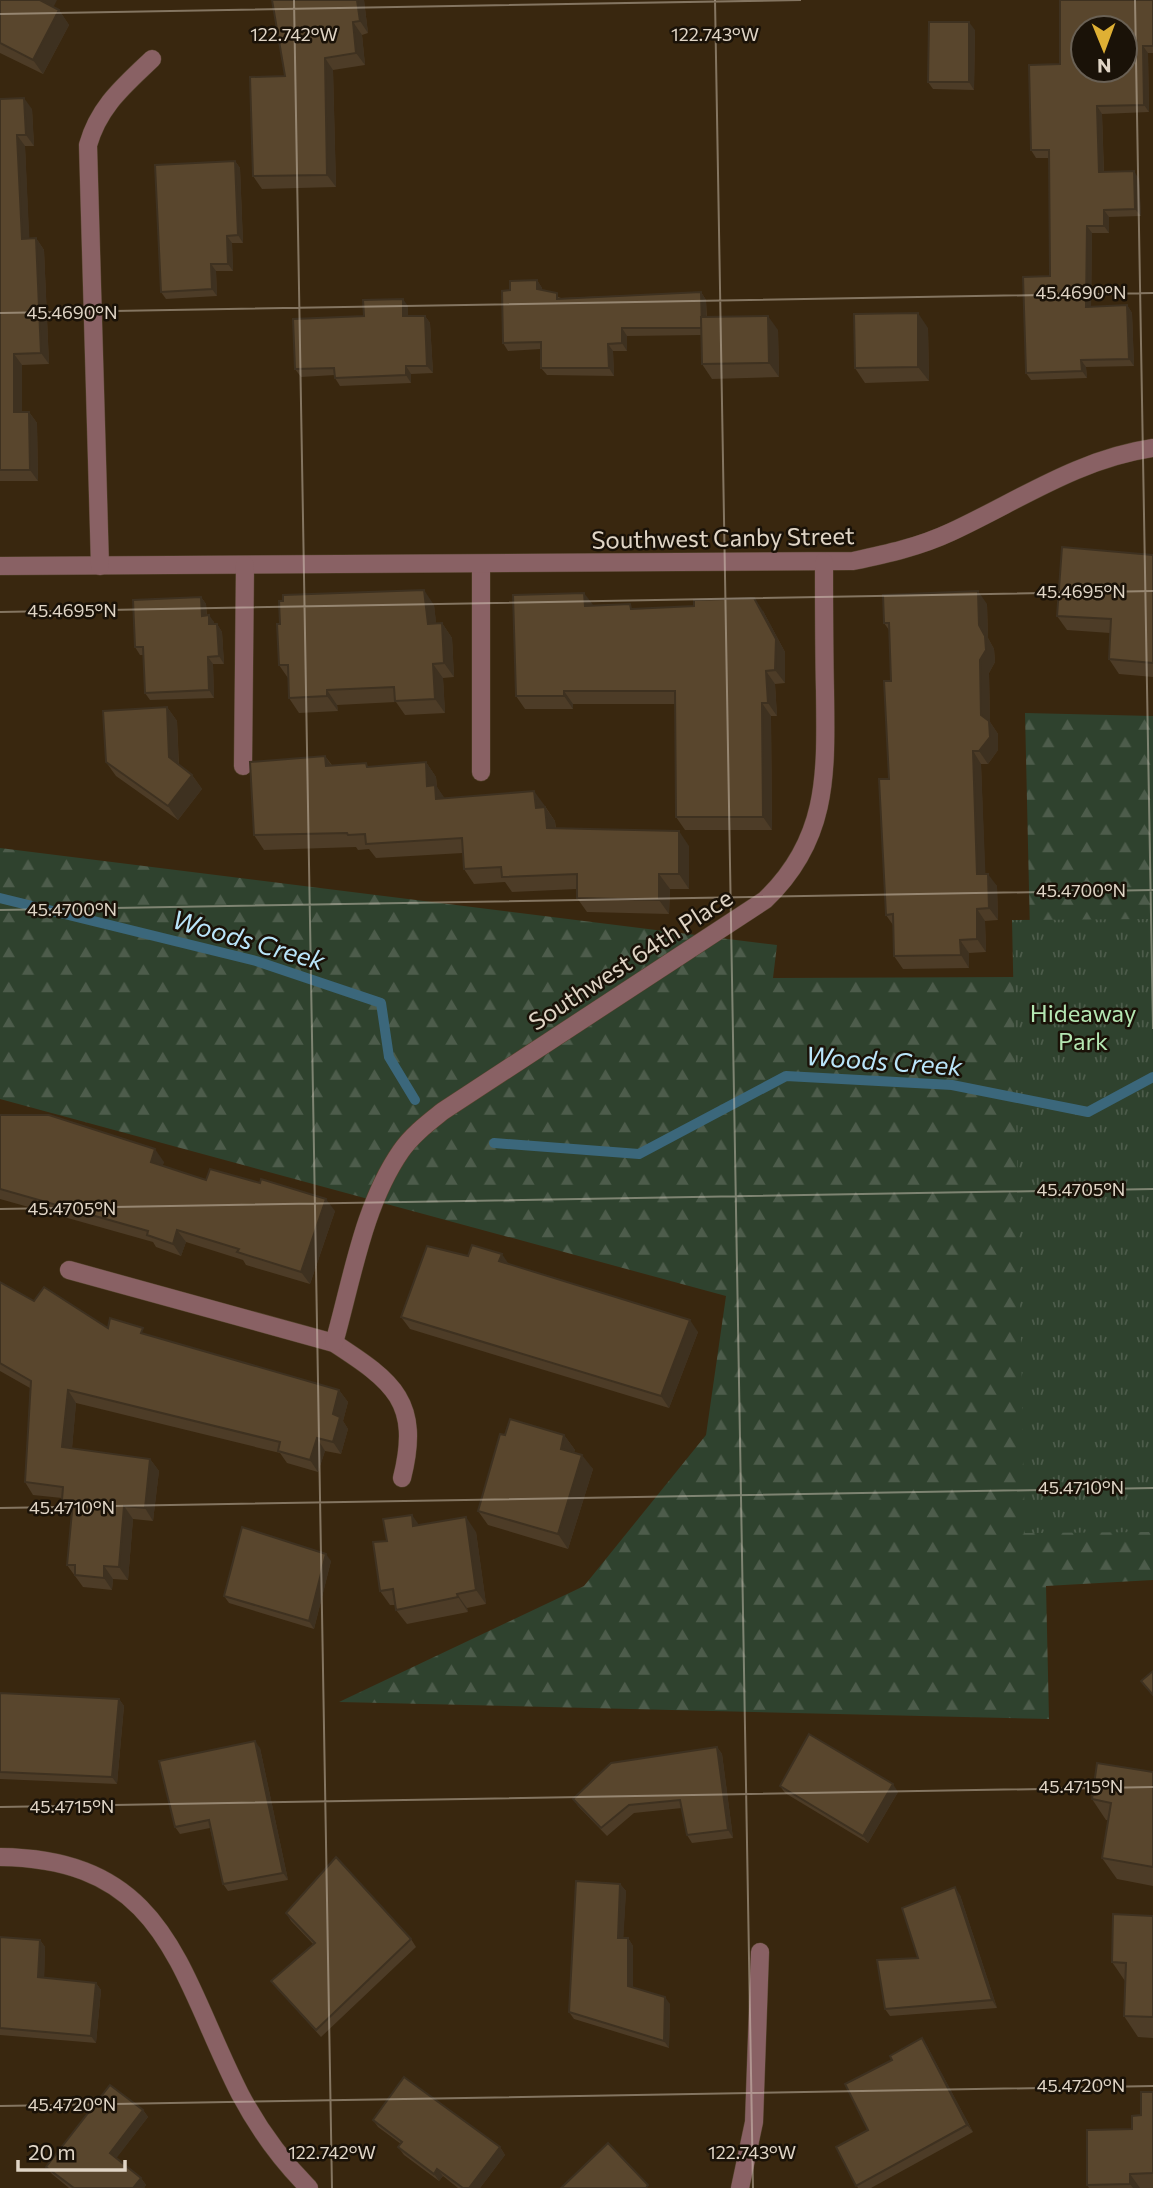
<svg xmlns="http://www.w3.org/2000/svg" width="1153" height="2188" viewBox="0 0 1153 2188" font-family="Commissioner,sans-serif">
<defs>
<pattern id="forest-firs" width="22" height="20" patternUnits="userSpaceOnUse" patternTransform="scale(1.75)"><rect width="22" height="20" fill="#2f422e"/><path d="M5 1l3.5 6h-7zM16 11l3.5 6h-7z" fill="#4d5c4b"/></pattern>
<pattern id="park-tufts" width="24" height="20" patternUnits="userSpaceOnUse" patternTransform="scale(1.75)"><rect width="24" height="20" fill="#2f422e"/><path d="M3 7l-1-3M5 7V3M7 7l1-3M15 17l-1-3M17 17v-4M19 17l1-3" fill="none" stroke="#4d5c4b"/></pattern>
</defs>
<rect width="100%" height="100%" fill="#39270f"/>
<polygon fill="url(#forest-firs)" points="1025,713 1153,716 1153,1580 1046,1586 1049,1719 339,1702 584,1586 706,1435 726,1296 0,1099 0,848 777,945 773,978 1031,977"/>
<polygon fill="url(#park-tufts)" points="1153,919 1153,1532 1025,1533 1012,920"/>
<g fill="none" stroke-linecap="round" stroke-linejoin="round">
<g stroke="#3b677b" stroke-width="10">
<polyline points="0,898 256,961 381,1003 389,1057 415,1100"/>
<polyline points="494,1143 639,1154 786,1076 952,1085 1088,1112 1153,1077"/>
</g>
<defs>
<g id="minor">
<polyline points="481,564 481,772"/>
<path d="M0 566 853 561C886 554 919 547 951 532 1018 501 1078 459 1153 448"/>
<path d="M100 566 88 145C99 106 124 86 152 59"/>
<polyline points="243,766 245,565"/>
<path d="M69 1270 334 1343C394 1382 421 1402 402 1478"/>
<path d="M334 1343C352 1280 363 1206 401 1151 412 1135 428 1123 443 1111L765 900C829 839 826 773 825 691 824 648 824 605 824 562"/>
<path d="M0 1857C167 1859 178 1972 240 2094 258 2128 282 2161 309 2188"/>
<polyline points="740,2188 754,2122 760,1952"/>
</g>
</defs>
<use href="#minor" stroke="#54432c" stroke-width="19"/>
<use href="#minor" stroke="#896164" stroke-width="18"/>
</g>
<g fill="#4d3c27">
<polygon points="0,0 54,7 59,10 69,25 43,74 0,53"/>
<polygon points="364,0 368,33 362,35 365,65 333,70 336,187 262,189 253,176 285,76"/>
<polygon points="1153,0 1153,53 1148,53 1149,112 1102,114 1104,172 1139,179 1141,216 1109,217 1109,233 1092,233 1091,307 1127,305 1132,313 1134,366 1086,367 1087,378 1031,380 1026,373 1050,276 1049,158 1036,158 1031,150 1060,64"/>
<polygon points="975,30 974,90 933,89 928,82"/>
<polygon points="0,99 32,109 34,146 25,146 29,239 36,238 44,250 49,364 22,365 22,412 29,412 37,423 38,481 0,481"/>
<polygon points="235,161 240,168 243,243 232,243 233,271 216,271 217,296 166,299 161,292"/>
<polygon points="537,280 542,288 542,290 561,298 701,292 706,300 707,317 778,330 779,377 712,379 702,364 702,335 627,336 627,351 613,351 614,376 547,375 541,368 541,349 508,351 503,343 510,290"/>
<polygon points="408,306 408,316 425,316 430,323 433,373 411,374 411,383 340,386 335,378 335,375 301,377 295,369 364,316"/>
<polygon points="928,328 929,381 865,383 855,368"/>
<polygon points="1153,555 1153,677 1119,674 1109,659 1110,633 1067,630 1057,616"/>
<polygon points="201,597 206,604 207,615 214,622 214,624 217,624 222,632 224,664 213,664 214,698 150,700 145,693 144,655 140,655 135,647"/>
<polygon points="987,604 988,638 994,649 995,662 989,673 990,722 998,734 998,750 988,764 981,764 985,874 997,886 998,920 985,921 986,952 969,953 969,968 903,969 894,956 893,925 886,915 891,681 889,630 884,623"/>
<polygon points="434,605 436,623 442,623 452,638 454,677 443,678 445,713 405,715 396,702 337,705 338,711 299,713 289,698 288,678 279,665"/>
<polygon points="593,606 634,609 763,611 785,652 785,683 775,684 777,716 771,716 772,830 685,830 676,817 675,704 573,704 573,709 525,709 516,696"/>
<polygon points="167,707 177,721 179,765 192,775 202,789 178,820 116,776 106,762"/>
<polygon points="325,756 332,765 369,767 426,762 436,777 437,787 444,798 545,806 555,821 556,828 689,846 689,889 670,889 669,914 587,912 577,898 577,889 512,892 505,882 474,884 464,869 463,853 376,858 369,849 358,850 356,847 264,850 254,835"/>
<polygon points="0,1115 164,1162 162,1166 206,1180 335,1211 310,1284 246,1265 243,1260 186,1242 181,1256 156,1247 153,1242 0,1199"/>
<polygon points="468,1256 509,1265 698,1332 669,1408 410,1329 401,1317"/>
<polygon points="0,1282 34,1301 108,1328 148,1335 339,1390 348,1402 343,1421 348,1429 341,1454 325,1451 318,1472 287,1463 280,1453 76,1403 72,1448 150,1459 159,1471 153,1521 133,1519 128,1580 113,1579 112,1590 83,1587 67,1565 72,1512 71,1512 62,1500 62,1498 33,1495 25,1482 30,1388 0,1371"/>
<polygon points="505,1435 564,1435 575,1450 574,1452 593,1469 568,1549 488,1525 478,1511"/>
<polygon points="418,1525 476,1532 486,1604 467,1608 468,1612 407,1624 396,1610 395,1605 390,1605 380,1591 387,1541"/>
<polygon points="331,1561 314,1629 229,1603 224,1596"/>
<polygon points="0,1693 119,1699 124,1706 117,1784 0,1779"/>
<polygon points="717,1747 722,1754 733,1838 692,1843 687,1835 682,1808 634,1813 607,1836 578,1806 573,1799"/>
<polygon points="260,1748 288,1880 228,1891 223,1884 210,1828 180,1834 175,1827"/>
<polygon points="1153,1772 1153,1886 1117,1879 1102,1858 1108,1820 1106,1820 1092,1799"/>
<polygon points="780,1786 898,1792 868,1843 785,1793"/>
<polygon points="620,1884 626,1891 623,1938 628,1938 633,1946 633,1987 670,2004 669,2048 574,2019 569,2012"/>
<polygon points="960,1895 997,2008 890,2016 885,2009"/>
<polygon points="286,1913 411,1939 416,1947 321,2037 277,1988 271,1981 313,1944 291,1921"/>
<polygon points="1153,1916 1153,2038 1138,2037 1124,2016 1125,1981 1112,1962"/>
<polygon points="0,1937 40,1940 45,1947 44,1978 96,1983 101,1990 96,2043 0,2035"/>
<polygon points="922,2038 927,2046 973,2132 871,2188 858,2188 836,2147 868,2130 892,2060"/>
<polygon points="1153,2092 1153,2188 1089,2188 1087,2185 1132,2129 1141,2115"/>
<polygon points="143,2110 148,2117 116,2158 141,2178 146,2185 144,2188 69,2188 52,2174 46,2167"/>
<polygon points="373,2120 500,2147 505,2155 480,2188 458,2188 443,2176 439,2181 404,2155 398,2147 401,2144 378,2127"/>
</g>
<g fill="#3e3120">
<polygon points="40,0 57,0 50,14"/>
<polygon points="357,0 364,0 368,33 360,21"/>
<polygon points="59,10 69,25 43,74 33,60"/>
<polygon points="353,22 362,35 365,65 356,53"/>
<polygon points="969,22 975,30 974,90 969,82"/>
<polygon points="1143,46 1148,53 1149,112 1144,105"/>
<polygon points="325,58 333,70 336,187 327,175"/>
<polygon points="24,98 32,109 34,146 26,135"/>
<polygon points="1097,106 1102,114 1104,179 1099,172"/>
<polygon points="17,135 25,146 30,251 22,239"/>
<polygon points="235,161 240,168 243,243 238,235"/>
<polygon points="1134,171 1139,179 1141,216 1135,209"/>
<polygon points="1104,210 1109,217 1109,233 1104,226"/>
<polygon points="1087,226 1092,233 1091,314 1086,307"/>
<polygon points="227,236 232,243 233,271 228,264"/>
<polygon points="36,238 44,250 49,364 41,353"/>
<polygon points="211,264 216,271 217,296 212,289"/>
<polygon points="537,280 542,288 542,297 537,289"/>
<polygon points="701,292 706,300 707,335 702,328"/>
<polygon points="403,299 408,306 408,324 403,316"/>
<polygon points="1127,305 1132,313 1134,366 1129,359"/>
<polygon points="918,313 928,328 929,381 918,367"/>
<polygon points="425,316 430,323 433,373 427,366"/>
<polygon points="768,316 778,330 779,377 769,363"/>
<polygon points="622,328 627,336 627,351 622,343"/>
<polygon points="608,344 613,351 614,376 609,368"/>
<polygon points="14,354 22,365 22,423 14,412"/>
<polygon points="1081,360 1086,367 1087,378 1082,371"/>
<polygon points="406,366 411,374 411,383 406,375"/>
<polygon points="29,412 37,423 38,481 30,470"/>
<polygon points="424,590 434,605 438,638 428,624"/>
<polygon points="978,591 987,604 988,638 994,649 995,662 989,673 990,722 998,734 998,750 988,764 979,751 981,715"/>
<polygon points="584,593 594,606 585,606"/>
<polygon points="201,597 206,604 207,623 202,616"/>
<polygon points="754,598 763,611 785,652 785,683 775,670"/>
<polygon points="209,615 214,622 214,632 209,624"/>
<polygon points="442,623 452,638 454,677 444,663"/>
<polygon points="217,624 222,632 224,664 219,656"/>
<polygon points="208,657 213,664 214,698 209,690"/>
<polygon points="433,664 443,678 445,713 435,699"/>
<polygon points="766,671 775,684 777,716 768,703"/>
<polygon points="327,690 337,705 338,711 327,696"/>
<polygon points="564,691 573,704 573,709 564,696"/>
<polygon points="762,703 771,716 772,830 763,817"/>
<polygon points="167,707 177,721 179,772 169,757"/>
<polygon points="973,751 981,764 986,887 977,874"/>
<polygon points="325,756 335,771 326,766"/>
<polygon points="426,762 436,777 437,787 446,800 446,813 427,786"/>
<polygon points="192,775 202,789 178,820 168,806"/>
<polygon points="534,791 545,806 546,822 536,808"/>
<polygon points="545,807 555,821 557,843 547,828"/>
<polygon points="679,831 689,846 689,889 679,874"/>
<polygon points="659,874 670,889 669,914 659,900"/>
<polygon points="988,874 997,886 998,920 989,908"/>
<polygon points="977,909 985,921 986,952 977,939"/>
<polygon points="960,940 969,953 969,968 961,955"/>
<polygon points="155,1149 164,1162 160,1175 151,1162"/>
<polygon points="326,1199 335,1211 310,1284 301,1272"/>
<polygon points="177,1230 186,1242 181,1256 173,1244"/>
<polygon points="502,1254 510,1266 499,1261"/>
<polygon points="690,1320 698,1332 669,1408 661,1396"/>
<polygon points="68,1390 76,1403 71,1460 62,1447"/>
<polygon points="339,1390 348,1402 343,1421 348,1429 341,1454 333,1442 333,1414"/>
<polygon points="564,1435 575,1450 571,1463 561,1449"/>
<polygon points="317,1438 325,1451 318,1472 310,1460"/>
<polygon points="582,1455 593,1469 568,1549 558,1534"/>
<polygon points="150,1459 159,1471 153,1521 145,1508"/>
<polygon points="124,1506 133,1519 128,1580 119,1567"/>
<polygon points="412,1515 422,1529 413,1526"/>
<polygon points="466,1517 476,1532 486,1604 476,1590"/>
<polygon points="326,1554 331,1561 314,1629 309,1621"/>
<polygon points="104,1566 113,1579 112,1590 104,1578"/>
<polygon points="457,1594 467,1608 468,1612 458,1597"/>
<polygon points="119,1699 124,1706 117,1784 112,1777"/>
<polygon points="255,1741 260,1748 288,1880 283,1873"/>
<polygon points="717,1747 722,1754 733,1838 728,1830"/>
<polygon points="893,1784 898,1792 868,1843 863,1836"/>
<polygon points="620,1884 626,1891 623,1945 618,1938"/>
<polygon points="955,1887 960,1895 997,2008 992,2000"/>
<polygon points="628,1938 633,1946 633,1993 628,1986"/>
<polygon points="40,1940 45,1947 44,1985 38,1977"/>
<polygon points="96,1983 101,1990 96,2043 91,2036"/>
<polygon points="665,1997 670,2004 669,2048 664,2041"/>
<polygon points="922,2038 927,2046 973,2132 967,2125"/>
<polygon points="143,2110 148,2117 115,2160 110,2153"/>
<polygon points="500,2147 505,2155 480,2188 469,2188"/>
<polygon points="437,2169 443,2176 439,2181 434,2174"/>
<polygon points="1130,2174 1140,2188 1133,2188 1130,2184"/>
<polygon points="141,2178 146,2185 144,2188 133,2188"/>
</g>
<g fill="#59462d" stroke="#3e3120" stroke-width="2" fill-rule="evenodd">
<polygon points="0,0 40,0 59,10 33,60 0,43"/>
<polygon points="272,0 357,0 360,21 353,22 356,53 325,58 327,175 253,176 250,77 285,76"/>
<path d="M1060 0H1153V46H1143L1144 105 1097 106 1099 172 1134 171 1135 209 1104 210V226H1087L1086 307 1127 305 1129 359 1081 360 1082 371 1026 373 1023 277 1050 276 1049 150H1031L1029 65 1060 64ZM1083 28H1125V70H1083Z"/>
<polygon points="929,22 969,22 969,82 928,82"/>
<polygon points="24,98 26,135 17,135 22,239 36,238 41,353 14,354 14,412 29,412 30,470 0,470 0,99"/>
<polygon points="235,161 238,235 227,236 228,264 211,264 212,289 161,292 155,165"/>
<polygon points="537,280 537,289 557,293 557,299 701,292 702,328 622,328 622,343 608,344 609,368 541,368 541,342 503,343 502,291 510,290 510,281"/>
<polygon points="403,299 403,316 425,316 427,366 406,366 406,375 335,378 334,368 295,369 293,319 364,316 363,300"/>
<polygon points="918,313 918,367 855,368 854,314"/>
<polygon points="768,316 769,363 702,364 701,317"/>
<polygon points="1062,547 1153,555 1153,663 1109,659 1111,619 1057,616"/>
<polygon points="424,590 428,624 442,623 444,663 433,664 435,699 395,701 394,687 327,690 327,696 289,698 288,665 279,665 277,624 280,624 279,601 283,601 283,595"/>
<polygon points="978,591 979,625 985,636 986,650 980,660 981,715 989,721 990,737 979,751 973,751 977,874 988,874 989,908 977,909 977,939 960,940 961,955 894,956 893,914 886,915 879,779 889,779 884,681 891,681 889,623 884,623 883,595"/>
<polygon points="584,593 585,606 630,604 631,609 694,606 694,600 754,598 776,639 775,670 766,671 768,703 762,703 763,817 676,817 675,691 564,691 564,696 516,696 513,595"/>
<polygon points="201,597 202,616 209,615 209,624 217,624 219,656 208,657 209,690 145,693 143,647 135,647 133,600"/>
<polygon points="167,707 169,757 192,775 168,806 106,762 103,711"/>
<polygon points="325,756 326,766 366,763 367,767 426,762 427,786 435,785 436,799 534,791 536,808 545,807 547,828 679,831 679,874 659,874 659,900 577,898 577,874 502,877 501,867 464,869 462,838 366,844 365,834 348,835 347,833 254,835 250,762"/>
<polygon points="0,1115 49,1115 155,1149 151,1162 206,1180 210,1169 260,1183 261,1179 326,1199 301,1272 237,1252 239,1249 177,1230 173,1244 147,1235 148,1231 0,1189"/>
<polygon points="472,1245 502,1254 499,1261 690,1320 661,1396 401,1317 427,1246 468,1256"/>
<polygon points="0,1282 34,1301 44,1287 108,1328 110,1318 143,1328 141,1333 339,1390 333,1414 340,1417 333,1442 317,1438 310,1460 278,1451 280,1442 68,1390 62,1447 150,1459 145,1508 124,1506 119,1567 104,1566 104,1578 75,1575 75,1565 67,1565 73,1501 62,1500 63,1487 25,1482 31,1381 0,1363"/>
<polygon points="510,1419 564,1435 561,1449 582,1455 558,1534 478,1511 500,1434 505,1435"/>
<polygon points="412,1515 413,1526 466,1517 476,1590 457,1594 458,1597 396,1610 393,1589 380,1591 373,1542 387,1541 383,1519"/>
<polygon points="242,1527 326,1554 309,1621 224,1596"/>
<polygon points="1153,1671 1153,1695 1141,1681"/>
<polygon points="0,1693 119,1699 112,1777 0,1772"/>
<polygon points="809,1734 893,1784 863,1836 780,1786"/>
<polygon points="255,1741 283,1873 223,1884 209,1820 175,1827 159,1761"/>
<polygon points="717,1747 728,1830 687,1835 680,1800 629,1805 601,1828 573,1799 611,1763"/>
<polygon points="1097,1763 1153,1772 1153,1867 1102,1858 1111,1803 1092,1799"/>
<polygon points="336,1857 411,1939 316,2030 271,1981 315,1943 286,1913"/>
<polygon points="576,1881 620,1884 618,1938 628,1938 628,1986 665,1997 664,2041 569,2012"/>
<polygon points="955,1887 992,2000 885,2009 877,1960 918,1958 902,1908"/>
<polygon points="1113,1914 1153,1916 1153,2017 1124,2016 1126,1963 1112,1962"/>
<polygon points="0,1937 40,1940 38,1977 96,1983 91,2036 0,2028"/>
<polygon points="922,2038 967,2125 856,2186 836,2147 868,2130 845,2084 892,2060 890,2056"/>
<polygon points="404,2077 500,2147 469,2188 463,2188 437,2169 434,2174 398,2147 402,2142 373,2120"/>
<polygon points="110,2085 143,2110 110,2153 141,2178 133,2188 74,2188 46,2167"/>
<polygon points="1141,2092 1153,2092 1153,2173 1130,2174 1130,2184 1087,2185 1087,2130 1132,2129 1132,2116 1141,2115"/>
<polygon points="608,2143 648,2185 646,2188 561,2188"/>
</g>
<path fill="none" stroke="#e0d5c6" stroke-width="2" stroke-opacity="0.45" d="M294 0 332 2188M715 0 753 2188M1135 0 1153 1029M0 14 801 0M0 313 1153 293M0 612 1153 591M0 910 1153 890M0 1209 1153 1189M0 1508 1153 1488M0 1807 1153 1787M0 2106 1153 2086"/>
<g text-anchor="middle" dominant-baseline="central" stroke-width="5" stroke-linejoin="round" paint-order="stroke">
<g font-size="24" fill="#e0d5c6" stroke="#1a1208">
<text transform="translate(723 537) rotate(-1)">Southwest Canby Street</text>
<text transform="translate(630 959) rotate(-33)">Southwest 64th Place</text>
</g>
<g font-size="24" fill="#b4e7b2" stroke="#1a1208">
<text x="1083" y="1012">Hideaway<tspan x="1083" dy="28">Park</tspan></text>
</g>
<g font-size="26" font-style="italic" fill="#bae5fa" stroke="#1a1208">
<text transform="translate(249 939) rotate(16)">Woods Creek</text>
<text transform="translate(884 1060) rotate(4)">Woods Creek</text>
</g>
</g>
<g font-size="18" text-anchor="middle" fill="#e0d5c6" stroke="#1a1208" stroke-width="5" stroke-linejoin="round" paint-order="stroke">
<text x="294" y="41">122.742°W</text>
<text x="715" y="41">122.743°W</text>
<text x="1081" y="299">45.4690°N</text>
<text x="72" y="319">45.4690°N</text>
<text x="1081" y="598">45.4695°N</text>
<text x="72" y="617">45.4695°N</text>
<text x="1081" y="897">45.4700°N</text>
<text x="72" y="916">45.4700°N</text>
<text x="1081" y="1196">45.4705°N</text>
<text x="72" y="1215">45.4705°N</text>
<text x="1081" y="1494">45.4710°N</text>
<text x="72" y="1514">45.4710°N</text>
<text x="1081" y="1793">45.4715°N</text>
<text x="72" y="1813">45.4715°N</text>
<text x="1081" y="2092">45.4720°N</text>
<text x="72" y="2111">45.4720°N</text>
<text x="332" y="2159">122.742°W</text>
<text x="752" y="2159">122.743°W</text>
</g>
<g transform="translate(1104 49) rotate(179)"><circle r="33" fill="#1a1208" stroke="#696054" stroke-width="2"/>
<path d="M0-5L12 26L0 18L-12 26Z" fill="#dfb034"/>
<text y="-10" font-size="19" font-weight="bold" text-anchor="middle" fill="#e0d5c6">N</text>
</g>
<path d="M18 2160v10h107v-10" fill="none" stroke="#e0d5c6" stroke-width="3.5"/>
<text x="28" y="2160" font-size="21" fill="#e0d5c6" stroke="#1a1208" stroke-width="5" paint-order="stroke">20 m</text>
</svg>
